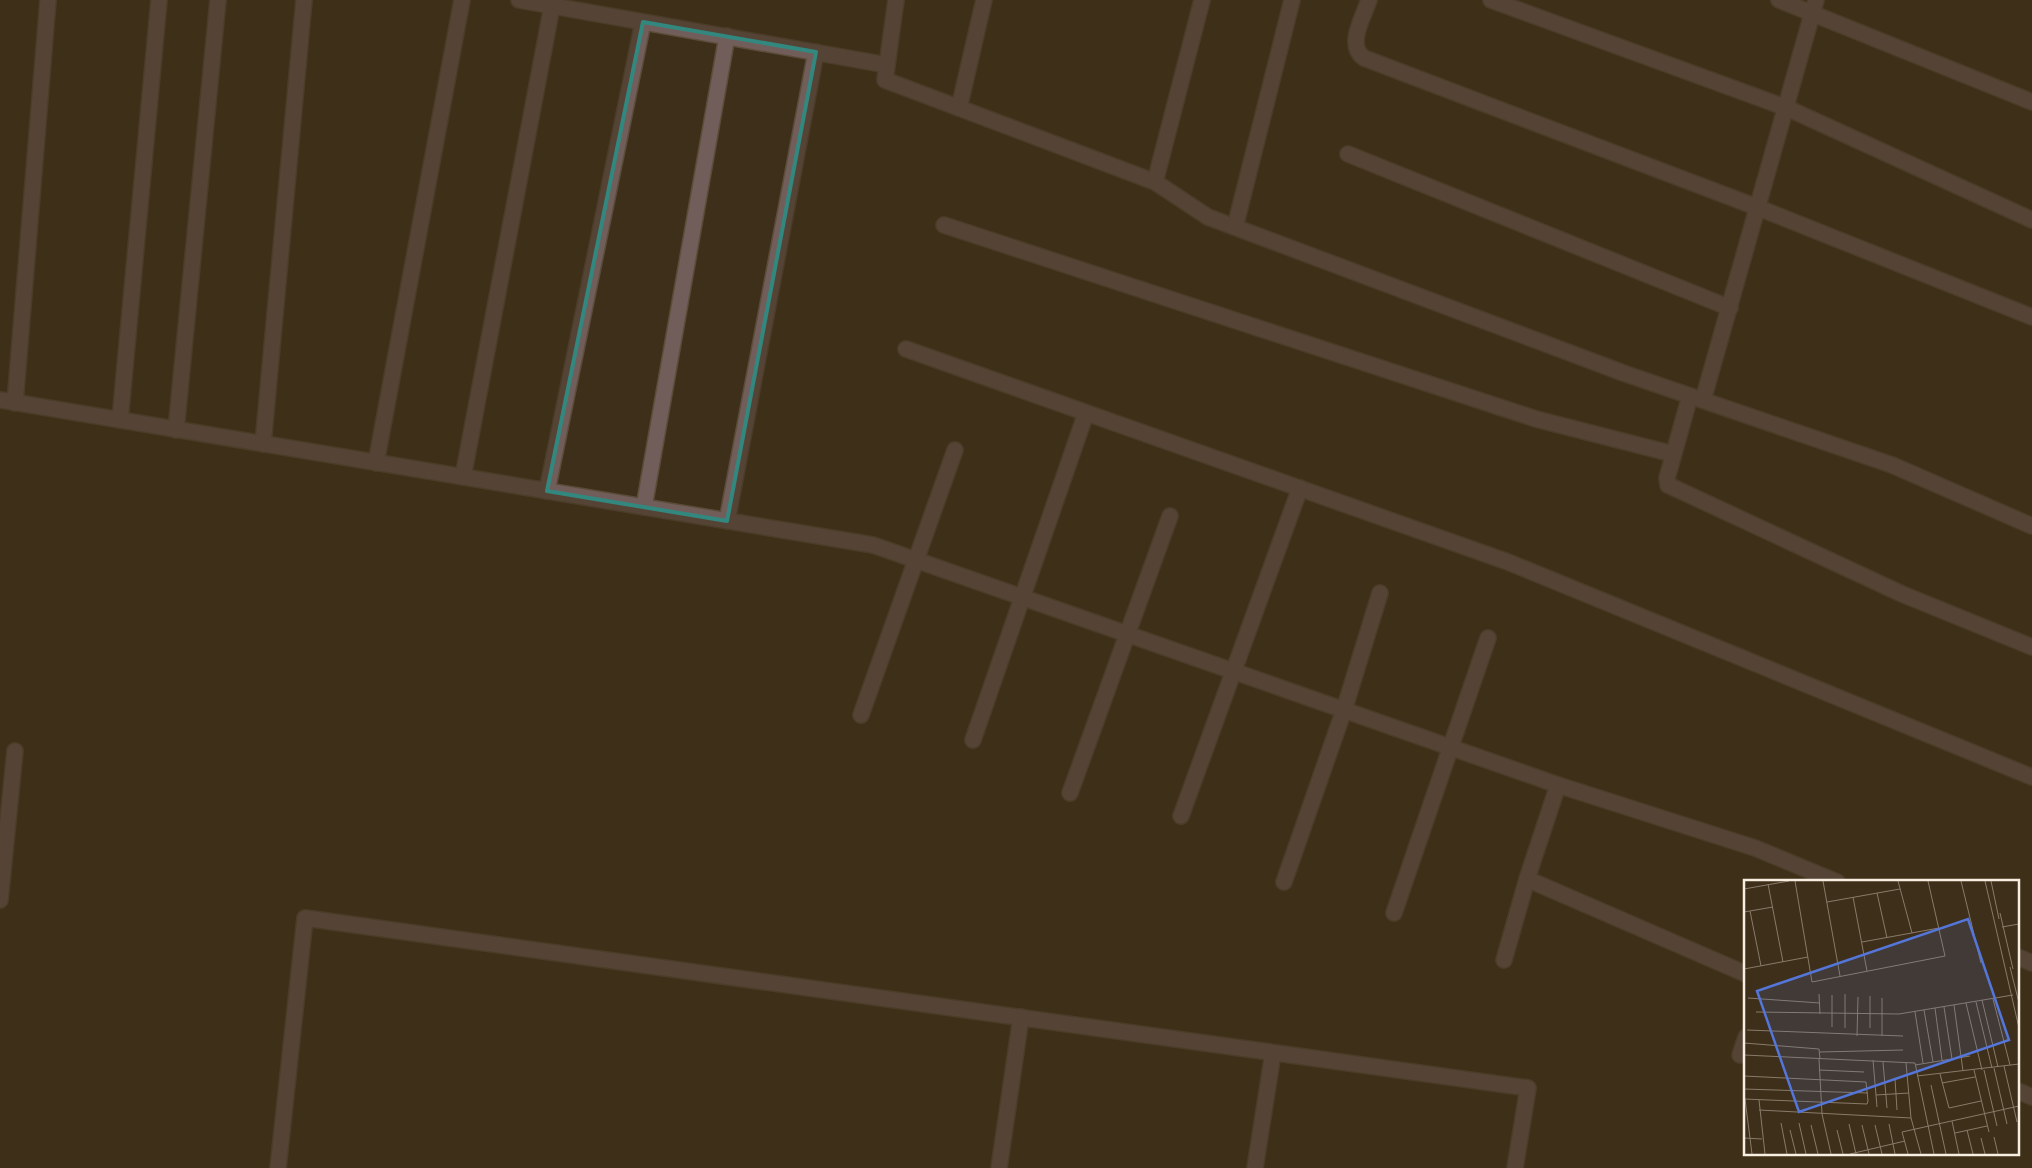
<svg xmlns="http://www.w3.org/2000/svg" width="2032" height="1168" viewBox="0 0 2032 1168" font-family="Rubik,sans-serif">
<rect width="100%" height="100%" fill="#3e2f1a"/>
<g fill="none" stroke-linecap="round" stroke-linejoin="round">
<defs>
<polyline id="lane" points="861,715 955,450"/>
<g id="street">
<polyline points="519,0 887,65"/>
<polyline points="896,0 885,80 1155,182 1208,217 1626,374 1892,465 2032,526"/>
<path d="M1369 0C1363 18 1346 45 1364 58L1759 208 2032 317"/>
<polyline points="1491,0 1787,108 2032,220"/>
<polyline points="1779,0 2032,102"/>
<polyline points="959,108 984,0"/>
<polyline points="1348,154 1730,308"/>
<polyline points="1155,182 1202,0"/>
<polyline points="944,225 1536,419 1673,454"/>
<polyline points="1235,227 1292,0"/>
<polyline points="906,349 1508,562 2032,777"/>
<polyline points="1690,396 1667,478 1668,485 1902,594 2032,647"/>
<polyline points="0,400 873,545 1558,785 1755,848 1837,882"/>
<polyline points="1703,400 1816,0"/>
<polyline points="15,403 48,0"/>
<polyline points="120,420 159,0"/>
<polyline points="176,430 218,0"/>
<polyline points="263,444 304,0"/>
<polyline points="376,463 462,0"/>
<polyline points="463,477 552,6"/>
<polyline points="547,491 643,22"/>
<polyline points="644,507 727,36"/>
<polyline points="727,521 816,52"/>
<polyline points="973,740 1086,413"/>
<polyline points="1070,793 1170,516"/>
<polyline points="1181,816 1300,488"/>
<polyline points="1527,879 1746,974"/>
<polyline points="1284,882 1344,710 1380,593"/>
<polyline points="0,900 15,751"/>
<polyline points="1394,913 1488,638"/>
<polyline points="2018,957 2032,963"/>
<polyline points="1504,960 1527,879 1558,785"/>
<polyline points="1740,1055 1746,1037"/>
<polyline points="2018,1091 2032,1097"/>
<polyline points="278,1168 305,918 1528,1088 1515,1168"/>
<polyline points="999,1168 1021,1017"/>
<polyline points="1255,1168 1273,1053"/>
</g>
</defs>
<use href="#lane" stroke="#5c4d3a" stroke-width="18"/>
<use href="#street" stroke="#5c4d3a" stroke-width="18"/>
<use href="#lane" stroke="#715e5a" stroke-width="15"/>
<use href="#street" stroke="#715e5a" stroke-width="15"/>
</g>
<path d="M0 0H2032V1168H0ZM643 22 816 52 727 521 547 491Z" fill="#3e2f1a" fill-opacity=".55" fill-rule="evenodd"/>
<path fill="none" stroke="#32887f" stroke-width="4" stroke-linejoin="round" d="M643 22 816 52 727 521 547 491Z"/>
<g transform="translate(1744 880)">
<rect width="275" height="275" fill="#3e2f1a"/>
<path fill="none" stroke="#887b69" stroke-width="1" d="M51 1 68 102 201 76 184 1M79 1 96 96M154 1 168 53M217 1 237 83M241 1 275 148M247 1 255 39M24 4 39 82M0 9 45 1M133 13 143 58M109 17 123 91M83 22 156 9M6 31 17 86M0 32 29 27M256 33 269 89M258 47 275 44M118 62 195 48M266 87 275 123M0 89 64 77M75 114 76 134M101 114V148M88 115V147M4 118 76 123M138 118V156M249 119 266 185M238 120 254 187M232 122 248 188M222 123 238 190M210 125 219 191M200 127 208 179M191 128 198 180M180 130 189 182M12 132 155 134 269 115M171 132 179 183M126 148V116M3 150 159 156M113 156 114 117M0 163 75 169 76 179M76 172 159 170M0 175 171 183 190 274M75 179 78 234 87 274M129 180 133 227M139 182 143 228M162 183 167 238 177 274M171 185 226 176M260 186 273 242M250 188 263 244M75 190 120 192M230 190 245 252M240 190 253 246M196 194 205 228 237 221M0 196 122 202 124 221 123 224 0 219M173 196 275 184M151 199 153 230M198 203 231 197M187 205 202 274M0 209 124 213M132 215 165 213M1 219 8 274M15 220 21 274M15 230 167 238M208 241 215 274M37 243 43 274M55 243 62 274M105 244 112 274M145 244 151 274M67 245 74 274M118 245 125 274M131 245 138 274M46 250 52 274M93 250 99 274M223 250 229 274M211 253 243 246M250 257 254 274M0 258 18 259M237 258 241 274M106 274 161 261M164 274 158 252 275 226"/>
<path fill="#5476da" fill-opacity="0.15" stroke="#5476da" stroke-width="2.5" d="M224 39 265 160 55 232 13 111Z"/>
<rect width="275" height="275" fill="none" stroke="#f7ede0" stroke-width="2.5"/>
</g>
</svg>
